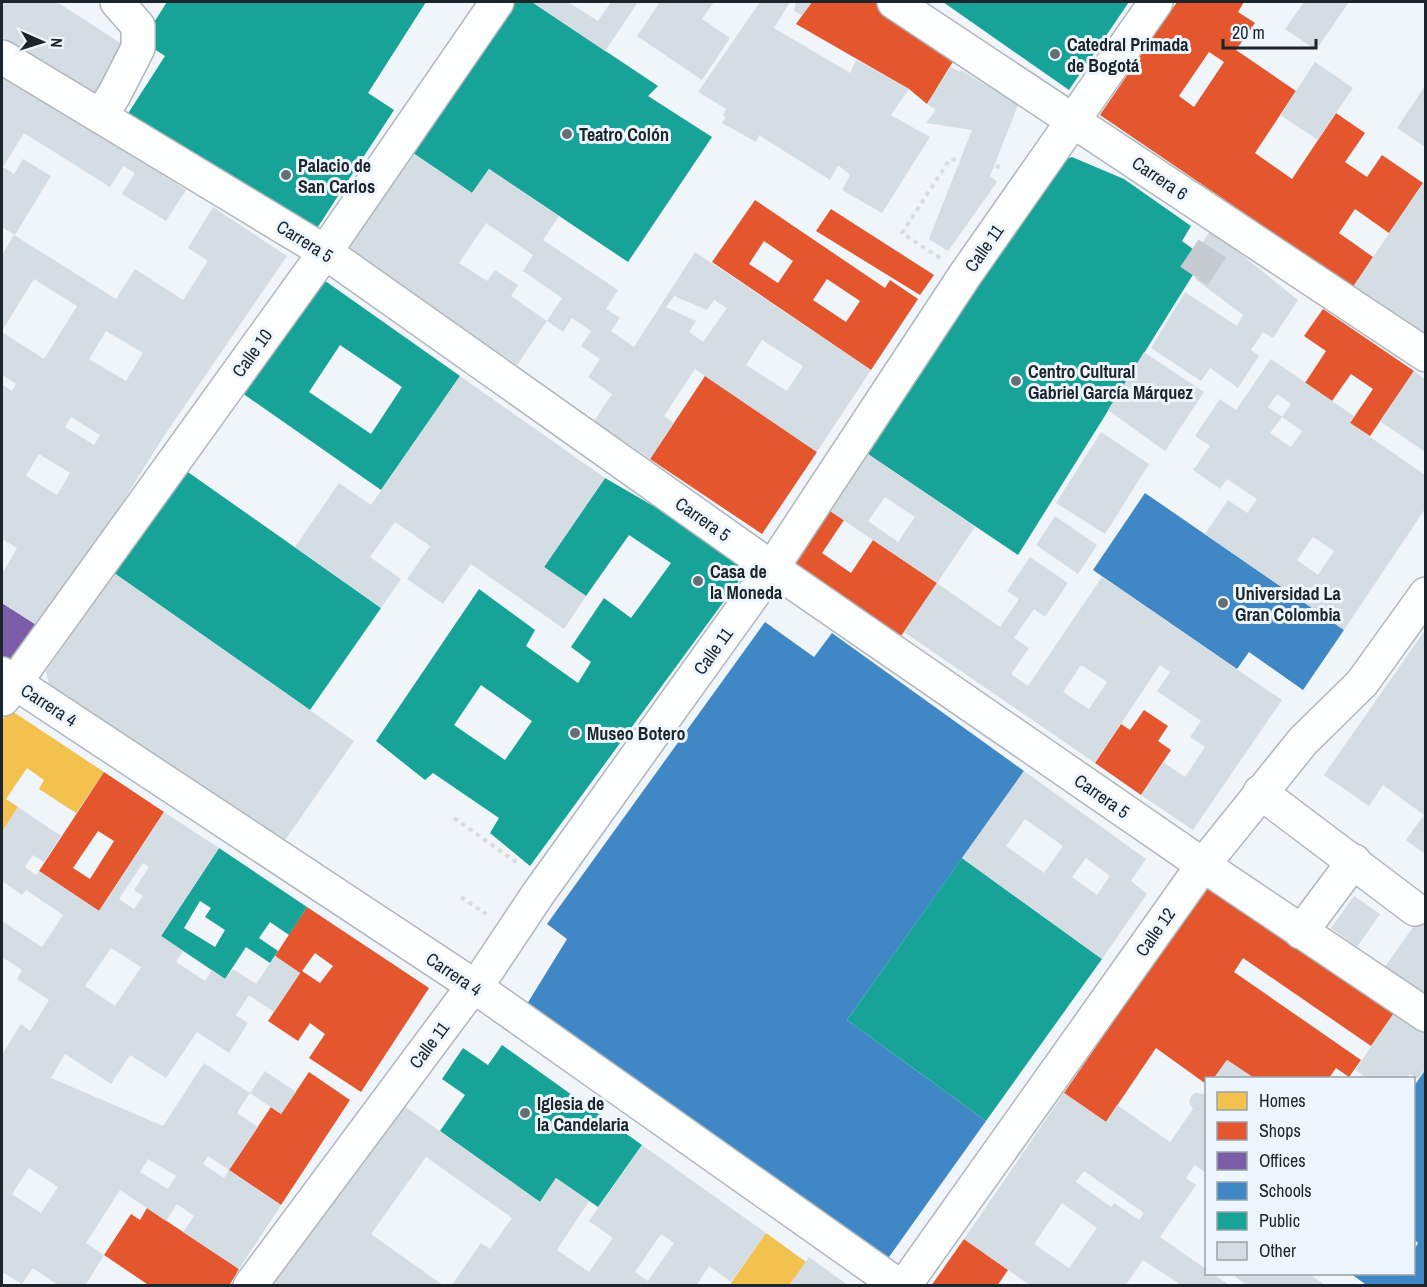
<svg xmlns="http://www.w3.org/2000/svg" width="1427" height="1287" viewBox="0 0 1427 1287" font-family="'Archivo Narrow',sans-serif">
<rect width="100%" height="100%" fill="#f0f5fa"/>
<g fill="#f2c14e">
<polygon points="9,709 104,772 76,813 39,789 44,780 27,768 6,799 18,807 2,832 2,721"/>
<polygon points="766,1233 806,1262 789,1286 729,1286"/>
</g>
<g fill="#e4572e" fill-rule="evenodd">
<polygon points="812,2 888,2 960,50 927,104 909,89 796,24"/>
<path d="M1177 2H1244L1238 12 1255 23 1236 50 1296 91 1255 153 1292 179 1336 113 1365 133 1345 162 1367 177 1382 155 1423 183 1389 233 1355 209 1339 233 1373 257 1353 287 1100 115ZM1209 52 1224 62 1194 107 1179 96Z"/>
<path d="M755 200 885 288 890 280 918 299 871 370 712 262ZM764 241 793 261 778 283 749 264ZM827 279 860 301 846 322 813 300Z"/>
<polygon points="831,209 934,275 920,295 816,231"/>
<polygon points="1323,309 1414,371 1370,436 1350,423 1373,389 1351,374 1332,401 1305,383 1326,351 1304,336"/>
<polygon points="705,376 817,452 762,534 650,459"/>
<polygon points="821,505 844,520 822,553 851,573 873,540 937,583 899,639 784,560"/>
<polygon points="1144,710 1168,726 1158,741 1171,750 1141,795 1095,763 1121,724 1130,730"/>
<path d="M104 772 164 812 99 911 39 871ZM98 831 114 841 90 879 73 868Z"/>
<polygon points="1209,883 1394,1013 1371,1046 1243,958 1234,972 1361,1060 1349,1077 1336,1068 1329,1078 1254,1078 1227,1060 1214,1078 1206,1078 1206,1084 1156,1048 1106,1122 1064,1093"/>
<path d="M307 907 429 988 361 1092 309 1058 325 1034 310 1023 298 1041 268 1021 300 973 275 956ZM315 953 333 966 320 983 302 971Z"/>
<polygon points="309,1072 350,1100 281,1205 229,1170 271,1107 281,1114"/>
<polygon points="147,1208 239,1269 229,1286 150,1286 104,1255 131,1214 140,1220"/>
<polygon points="964,1239 1008,1270 997,1286 931,1286"/>
</g>
<polygon fill="#7b5ea7" points="2,603 38,626 9,665 2,660"/>
<g fill="#3f88c5">
<polygon points="1145,493 1344,630 1303,690 1249,652 1237,669 1093,570"/>
<polygon points="765,622 814,657 832,633 1024,771 847,1020 986,1121 884,1264 527,1004 567,939 547,924"/>
<polygon points="1426,1069 1426,1286 1368,1286 1351,1274 1414,1274 1414,1250 1418,1243 1414,1239 1414,1086"/>
</g>
<g fill="#17a398" fill-rule="evenodd">
<polygon points="167,2 317,2 320,3 321,2 426,2 368,93 394,110 312,236 127,115 165,56 142,41"/>
<polygon points="513,2 532,2 658,86 648,96 712,137 628,262 489,169 472,193 413,153"/>
<polygon points="943,2 1129,2 1069,90"/>
<polygon points="1072,157 1124,179 1191,226 1182,241 1204,257 1018,555 859,448 1055,163"/>
<path d="M321 278 460 376 381 490 242 393ZM340 345 402 387 371 434 309 392Z"/>
<polygon points="185,470 381,608 310,710 114,573"/>
<path d="M605 478 752 563 530 866 490 833 499 818 433 773 425 780 376 741 479 589 535 630 526 646 578 683 591 662 571 647 604 598 631 618 671 563 629 535 586 596 544 567ZM481 685 532 721 505 760 454 725Z"/>
<path d="M219 848 307 907 289 935 270 922 259 938 278 951 270 963 246 947 225 979 161 936ZM200 901 211 908 205 917 225 930 215 947 184 928Z"/>
<polygon points="962,858 1102,959 986,1121 847,1020"/>
<polygon points="502,1045 642,1145 598,1207 556,1178 540,1202 440,1131 465,1095 442,1079 463,1048 488,1065"/>
</g>
<g fill="#d4dde4" fill-rule="evenodd">
<polygon points="2,2 57,2 128,48 96,98 2,37"/>
<polygon points="532,2 568,2 598,21 611,2 638,2 605,51"/>
<polygon points="660,2 714,2 702,19 730,38 702,80 637,36"/>
<polygon points="760,2 790,2 774,28 850,73 856,60 909,89 891,115 930,137 882,213 842,190 850,175 838,165 830,180 759,135 756,142 722,123 726,117 723,116 726,109 698,92"/>
<polygon points="796,2 812,2 802,15 794,11"/>
<polygon points="1304,2 1349,2 1316,50 1285,29"/>
<polygon points="1315,62 1353,88 1318,140 1280,115"/>
<polygon points="951,67 960,72 961,70 1018,105 990,176 997,182 948,251 929,239 972,130 926,123 936,110 927,104"/>
<polygon points="2,74 186,190 166,221 122,194 135,173 123,166 110,187 24,133 3,167 14,174 23,159 51,176 15,235 2,227"/>
<polygon points="1425,86 1425,147 1397,128"/>
<path d="M413 153 472 193 489 169 559 216 543 240 618 290 606 309 620 318 611 331 634 347 695 252 871 370 817 452 695 369 664 416 674 423 650 459 594 421 612 394 588 377 600 359 581 346 591 331 572 318 563 332 547 321 562 298 523 271 533 255 486 223 459 263 487 281 495 270 518 285 511 296 547 321 517 365 347 251ZM674 296 707 310 714 300 727 308 703 342 689 332 696 321 666 307ZM762 340 803 366 787 391 746 365Z"/>
<polygon points="1425,180 1425,336 1353,287"/>
<path d="M213 207 287 256 164 436 93 549 38 626 2 603V574L17 548 2 539V384L12 391 16 384 2 375V332L44 359 77 306 34 279 2 331V255L14 235 116 299 135 269 183 300 208 261 188 248ZM106 331 143 353 126 381 89 359ZM71 417 100 435 94 445 65 427ZM39 454 70 473 57 495 26 476Z"/>
<polygon points="1211,230 1298,300 1273,338 1263,332 1251,350 1259,356 1238,388 1210,368 1201,381 1151,348 1185,292 1237,326 1243,315 1195,279 1209,257 1198,248"/>
<polygon points="1144,352 1204,392 1165,451 1108,410"/>
<path d="M1271 359 1354 416 1350 423 1425 475V509L1344 630 1205 534 1228 500 1247 513 1257 499 1227 479 1220 489 1193 470 1210 446 1195 436 1220 399 1236 410ZM1277 394 1291 404 1282 417 1302 431 1291 447 1270 433 1282 417 1268 407ZM1313 537 1334 551 1318 575 1297 560Z"/>
<polygon points="1414,371 1425,379 1425,452 1380,421"/>
<polygon points="460,376 605,478 544,567 586,596 564,629 471,564 443,604 407,579 430,546 395,522 370,557 401,579 381,608 295,547 339,483 371,505"/>
<polygon points="1101,432 1149,464 1105,534 1056,503"/>
<path d="M859 448 975 527 937 583 821 505ZM885 497 915 517 898 542 868 521Z"/>
<polygon points="1055,516 1097,545 1078,574 1036,545"/>
<path d="M1030 557 1068 583 1045 617 1034 609 1014 638 1029 648 1011 674 1028 686 1102 577 1282 700 1193 830 1141 795 1163 762 1185 777 1205 747 1190 737 1201 721 1157 691 1170 672 1160 665 1095 763 904 632 937 583 1000 627 1019 599 1007 591ZM1081 665 1107 682 1089 709 1063 692Z"/>
<polygon points="114,573 354,741 281,846 51,694 46,671"/>
<polygon points="1425,630 1425,854 1406,840 1424,815 1383,785 1369,806 1324,775"/>
<path d="M1024 771 1146 859 1131 881 1147 894 1102 959 962 858ZM1025 819 1063 846 1044 873 1006 846ZM1086 858 1110 876 1097 895 1072 877Z"/>
<path d="M18 807 61 836 44 862 33 855 25 867 36 875 39 871 99 911 164 812 219 848 161 936 183 951 176 962 205 981 212 970 225 979 233 969 256 984 275 956 300 973 274 1012 249 995 236 1015 248 1023 229 1053 197 1032 166 1078 130 1055 111 1084 65 1054 51 1078 163 1126 204 1063 250 1093 237 1113 258 1127 229 1170 208 1156 203 1164 224 1178 229 1170 281 1205 239 1269 183 1232 194 1216 177 1204 166 1221 120 1190 86 1243 104 1255 85 1286H59L33 1268 22 1284 4 1273 2 1277V1055L21 1024 30 1031 49 1000 17 979 22 970 2 957V921L42 947 63 915 26 890 22 895 2 881V832ZM143 863 149 867 134 890 143 896 134 909 119 899ZM111 948 141 967 115 1006 85 986ZM148 1159 176 1176 168 1189 140 1172ZM29 1168 58 1187 41 1213 12 1194Z"/>
<polygon points="1354,896 1380,914 1357,947 1331,928"/>
<polygon points="1425,910 1425,996 1385,967"/>
<polygon points="1394,1013 1425,1034 1425,1069 1418,1079 1410,1074 1407,1078 1367,1078 1355,1070"/>
<polygon points="1227,1060 1254,1078 1214,1078"/>
<polygon points="265,1071 296,1092 281,1114 250,1093"/>
<path d="M1206 1090V1173L1195 1165 1186 1178 1196 1185 1160 1237 1206 1269V1274H1213L1230 1286H1176L1178 1283 1143 1260 1125 1286H1031L964 1239 1064 1093 1106 1122 1117 1105 1170 1142 1193 1109 1189 1102 1191 1096 1195 1093 1204 1094ZM1084 1171 1144 1213 1139 1220 1114 1203 1111 1207 1076 1182ZM1062 1203 1097 1228 1069 1268 1034 1244Z"/>
<path d="M400 1103 540 1202 556 1178 589 1201 557 1250 589 1272 613 1238 589 1221 642 1145 766 1233 731 1282 709 1266 696 1286H451L481 1243 490 1249 512 1218 426 1157 371 1234 444 1286H272ZM661 1234 674 1243 648 1281 635 1272Z"/>
<polygon points="809,1257 849,1286 789,1286"/>
<polygon points="1238,1274 1309,1274 1326,1286 1248,1286 1235,1277"/>
</g>
<g fill="none" stroke-linecap="round" stroke-linejoin="round">
<polyline stroke="#c6cbd1" stroke-width="33" stroke-dasharray="33 16" stroke-linecap="butt" points="1194,276 1220,237"/>
<defs>
<g id="minor">
<polyline points="894,2 1426,355"/>
<polyline points="2,57 325,252 772,568 1203,865 1426,1015"/>
<polyline points="100,116 114,95 138,48 138,26 117,2"/>
<polyline points="2,674 474,986 899,1286"/>
<polyline points="3,699 325,252 497,2"/>
<polyline points="1260,792 1415,909"/>
<polyline points="1301,932 1354,861"/>
<polyline points="250,1286 462,1001 482,978 538,894 772,568 965,275 1156,2"/>
<polyline points="904,1286 1203,865 1303,741 1362,683 1426,594"/>
</g>
</defs>
<use href="#minor" stroke="#b0b7bc" stroke-width="36"/>
<g stroke="#dbdcde" stroke-width="4" stroke-dasharray="4.5 4.5" stroke-linecap="butt">
<polyline points="940,258 902,233 950,159 1000,167"/>
<polyline points="454,818 519,864"/>
<polyline points="461,897 486,914"/>
</g>
<use href="#minor" stroke="#fdfefe" stroke-width="33"/>
</g>
<g fill="#666e74" stroke="#edf6fd" stroke-width="2">
<circle cx="1055" cy="54" r="6"/>
<circle cx="567" cy="134" r="6"/>
<circle cx="286" cy="175" r="6"/>
<circle cx="1016" cy="381" r="6"/>
<circle cx="698" cy="581" r="6"/>
<circle cx="1223" cy="603" r="6"/>
<circle cx="575" cy="733" r="6"/>
<circle cx="525" cy="1113" r="6"/>
</g>
<g text-anchor="middle" dominant-baseline="central" stroke-width="6" stroke-linejoin="round" paint-order="stroke">
<g font-size="18" font-weight="bold" fill="#1c252c" stroke="#edf6fd" text-anchor="start">
<text x="1067" y="44">Catedral Primada<tspan x="1067" dy="21">de Bogotá</tspan></text>
<text x="579" y="134">Teatro Colón</text>
<text x="298" y="165">Palacio de<tspan x="298" dy="21">San Carlos</tspan></text>
<text x="1028" y="371">Centro Cultural<tspan x="1028" dy="21">Gabriel García Márquez</tspan></text>
<text x="710" y="571">Casa de<tspan x="710" dy="21">la Moneda</tspan></text>
<text x="1235" y="593">Universidad La<tspan x="1235" dy="21">Gran Colombia</tspan></text>
<text x="587" y="733">Museo Botero</text>
<text x="537" y="1103">Iglesia de<tspan x="537" dy="21">la Candelaria</tspan></text>
</g>
<g font-size="18" fill="#1c252c" stroke="#edf6fd">
<text transform="translate(1160 178) rotate(34)">Carrera 6</text>
<text transform="translate(305 241) rotate(32)">Carrera 5</text>
<text transform="translate(984 248) rotate(-55)">Calle 11</text>
<text transform="translate(252 353) rotate(-54)">Calle 10</text>
<text transform="translate(703 519) rotate(35)">Carrera 5</text>
<text transform="translate(713 651) rotate(-54)">Calle 11</text>
<text transform="translate(49 705) rotate(33)">Carrera 4</text>
<text transform="translate(1102 796) rotate(35)">Carrera 5</text>
<text transform="translate(1155 932) rotate(-55)">Calle 12</text>
<text transform="translate(454 974) rotate(34)">Carrera 4</text>
<text transform="translate(429 1045) rotate(-53)">Calle 11</text>
</g>
</g>
<rect width="1427" height="1287" fill="none" stroke="#1c252c" stroke-width="6"/>
<rect x="1205" y="1077" width="210" height="198" fill="#edf6fd" stroke="#99a2a9" stroke-width="1.5"/>
<rect x="1217" y="1092" width="30" height="18" fill="#f2c14e" stroke="#99a2a9" stroke-width="1.5"/>
<text x="1259" y="1107" font-size="18" fill="#1c252c">Homes</text>
<rect x="1217" y="1122" width="30" height="18" fill="#e4572e" stroke="#99a2a9" stroke-width="1.5"/>
<text x="1259" y="1137" font-size="18" fill="#1c252c">Shops</text>
<rect x="1217" y="1152" width="30" height="18" fill="#7b5ea7" stroke="#99a2a9" stroke-width="1.5"/>
<text x="1259" y="1167" font-size="18" fill="#1c252c">Offices</text>
<rect x="1217" y="1182" width="30" height="18" fill="#3f88c5" stroke="#99a2a9" stroke-width="1.5"/>
<text x="1259" y="1197" font-size="18" fill="#1c252c">Schools</text>
<rect x="1217" y="1212" width="30" height="18" fill="#17a398" stroke="#99a2a9" stroke-width="1.5"/>
<text x="1259" y="1227" font-size="18" fill="#1c252c">Public</text>
<rect x="1217" y="1242" width="30" height="18" fill="#d4dde4" stroke="#99a2a9" stroke-width="1.5"/>
<text x="1259" y="1257" font-size="18" fill="#1c252c">Other</text>
<g transform="translate(42 42) rotate(93)" stroke="#edf6fd" stroke-width="4.5" paint-order="stroke">
<path d="M0-4.5L10 22L0 15L-10 22Z" fill="#1c252c"/>
<text y="-9" font-size="16" font-weight="bold" text-anchor="middle" fill="#1c252c">N</text>
</g>
<path d="M1223 39v9h93v-9" fill="none" stroke="#1c252c" stroke-width="3"/>
<text x="1232" y="39" font-size="18" fill="#1c252c" stroke="#edf6fd" stroke-width="4.5" paint-order="stroke">20 m</text>
</svg>
